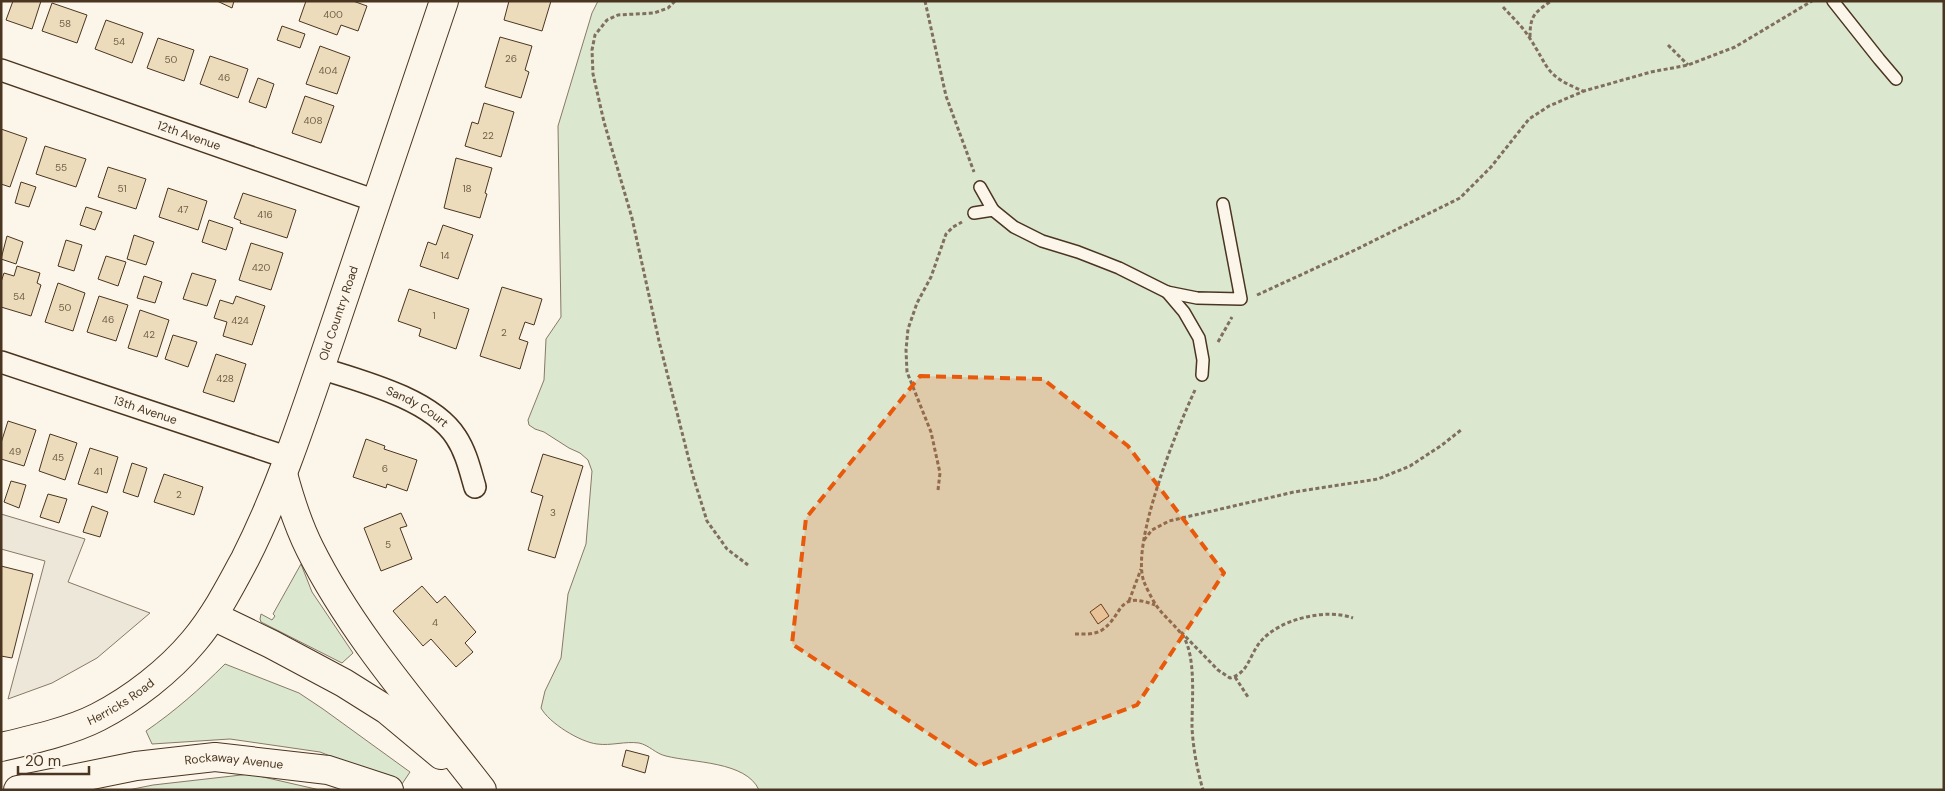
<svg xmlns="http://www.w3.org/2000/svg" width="1945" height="791" viewBox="0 0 1945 791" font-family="'DM Sans',sans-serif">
<rect width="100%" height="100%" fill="#fbf6e9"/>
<g fill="#dce7d0" stroke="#887966">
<path d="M598 1H1944V790H759C746 761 693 763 666 756 656 754 649 745 639 743 625 741 611 746 597 744 580 742 549 723 541 708L545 691 561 658 568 594 586 544 592 471 588 460 580 453 569 448 544 432 535 429 529 425 528 420 544 380 546 339 561 317 558 126 592 13Z"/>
<polygon points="301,564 312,592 353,653 342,663 261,622 260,619 261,614 272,620 275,616 273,614"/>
<path d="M225 664 299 693 323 709 410 772 402 784 320 752 230 739 152 744 146 731C175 711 200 689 225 664Z"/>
<polygon points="250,774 320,790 128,790 153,785"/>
</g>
<polygon fill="#ede7d9" stroke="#887966" points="1,514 85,539 68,582 150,613 97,658 52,683 8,699 45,561 1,549"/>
<g fill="#ecdcbc" stroke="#4a3520">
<polygon points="13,1 41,1 32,29 6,20"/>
<polygon points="217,1 234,1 232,8"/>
<polygon points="306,1 353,1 367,6 358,31 341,25 337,35 299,21"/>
<polygon points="509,1 551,1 542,31 504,20"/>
<polygon points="52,3 87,15 77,43 42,31"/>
<polygon points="106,20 143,33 132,63 95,49"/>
<polygon points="282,26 305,34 300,48 277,40"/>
<polygon points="500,37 532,46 525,70 529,72 521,98 485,87"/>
<polygon points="158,38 194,50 184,81 147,68"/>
<polygon points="320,46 350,57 337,94 306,84"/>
<polygon points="210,56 248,69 238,98 200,84"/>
<polygon points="258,78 274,84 266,108 249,102"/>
<polygon points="305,96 334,106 321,143 292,133"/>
<polygon points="484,103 514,112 501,157 465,146 472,122 478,124"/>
<polygon points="1,129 27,138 10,187 1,184"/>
<polygon points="45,146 86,159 76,187 36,174"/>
<polygon points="456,158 492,168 485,193 487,194 480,218 444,208"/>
<polygon points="108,167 146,179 136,209 98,197"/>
<polygon points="21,182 36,187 29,207 15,203"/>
<polygon points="168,188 207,201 198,230 159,217"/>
<polygon points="243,193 296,210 287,238 240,223 241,221 234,218"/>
<polygon points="86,207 102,212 95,230 80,225"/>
<polygon points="209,220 233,228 226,250 202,242"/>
<polygon points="443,225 473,235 458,279 420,266 428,242 436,245"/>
<polygon points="134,235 154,242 146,265 127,259"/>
<polygon points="7,236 23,242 16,264 1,259"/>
<polygon points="66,240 82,245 74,271 58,266"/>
<polygon points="251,243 283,253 271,290 239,280"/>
<polygon points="106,256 126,262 118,286 98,279"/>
<polygon points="17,266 40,273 37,283 41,285 31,316 1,307 1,282 4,273 14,276"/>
<polygon points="192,273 216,280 207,306 183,299"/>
<polygon points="144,276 162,282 155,303 137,298"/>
<polygon points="58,283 85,293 73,331 45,322"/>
<polygon points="502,287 542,299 534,325 525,322 519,339 528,342 520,369 480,356"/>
<polygon points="409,289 469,309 456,349 419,336 421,329 398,321"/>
<polygon points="99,296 128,305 116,341 87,332"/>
<polygon points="236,296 265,306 252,345 223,336 227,322 214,318 220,300 233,304"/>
<polygon points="140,310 169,320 157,357 128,348"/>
<polygon points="173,335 197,342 188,367 165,359"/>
<polygon points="216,354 246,364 234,402 203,392"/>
<polygon points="8,421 36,430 24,466 1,459 1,443"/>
<polygon points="50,434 77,443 65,480 39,471"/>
<polygon points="366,439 385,446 384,449 417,460 407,491 387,484 386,488 353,477"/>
<polygon points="90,448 118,457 107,493 78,484"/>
<polygon points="543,454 583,466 555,558 528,550 543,496 531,492"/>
<polygon points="132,463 147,468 138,497 123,492"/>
<polygon points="164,474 203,487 194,515 154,502"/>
<polygon points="11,481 26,485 19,508 4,502"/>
<polygon points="48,494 67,499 59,523 40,517"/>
<polygon points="92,506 108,512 100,537 83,532"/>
<polygon points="401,513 407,526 400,528 412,559 381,571 364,528"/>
<polygon points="1,566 33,574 12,658 1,656"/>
<polygon points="422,586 437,603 445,596 476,632 465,643 473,652 456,667 431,639 423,646 393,611"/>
<polygon points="1101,604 1109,616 1098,624 1090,612"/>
<polygon points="626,750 649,756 645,773 622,766"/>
</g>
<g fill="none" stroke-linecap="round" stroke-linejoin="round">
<defs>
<g id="service">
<polyline points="1833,1 1879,59 1896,79"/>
<polyline points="993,210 1014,227 1042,241 1078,252 1119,268 1167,292 1184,312 1199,338 1203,360 1202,375"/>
<polyline points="974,213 993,210 980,187"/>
<polyline points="1167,292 1197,298 1241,299 1223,204"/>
</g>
<g id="minor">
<path id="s1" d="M1 70 376 201"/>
<path id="s2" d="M1 362 289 458"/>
<path id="s3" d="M320 368C361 381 432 399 456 437 466 452 470 470 475 487"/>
</g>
<g id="secondary">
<path d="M283 474C290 500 298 525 310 549 354 637 422 712 482 790"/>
<polyline points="213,616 271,644 344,683 387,710 441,755"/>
<path id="s4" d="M18 790 136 766 215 757 328 770 389 790"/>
</g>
<g id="primary">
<path id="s5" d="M1 747C31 740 71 731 98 717 133 699 169 671 194 641 215 616 230 587 245 559 281 488 305 412 331 336 368 225 406 113 444 1"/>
</g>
</defs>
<use href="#service" stroke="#4a3520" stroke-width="14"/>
<use href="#minor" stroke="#4a3520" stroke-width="24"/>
<use href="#secondary" stroke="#4a3520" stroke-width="30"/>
<use href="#primary" stroke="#4a3520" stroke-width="30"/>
<g stroke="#7f6f5c" stroke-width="3" stroke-dasharray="4 2.5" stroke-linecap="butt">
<polyline points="675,1 668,8 654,13 618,15 607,20 595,35 592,50 593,74 604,122 632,218 659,341 693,476 707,521 727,549 748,565"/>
<polyline points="925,1 946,96 974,172"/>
<path d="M1503 7C1512 17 1522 26 1529 37 1550 69 1544 75 1583 91"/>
<path d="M1530 37C1530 16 1534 13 1551 1"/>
<polyline points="1668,45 1688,65"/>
<polyline points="1257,295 1355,250 1460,198 1491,167 1529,119 1549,106 1584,91 1651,72 1688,65 1735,47 1812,1"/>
<polyline points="1218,342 1232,317"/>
<path d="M1195 390C1177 429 1130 544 1144 582 1147 589 1152 599 1156 605 1166 620 1183 630 1188 647 1195 670 1192 703 1192 727 1193 748 1197 769 1203 790"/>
<polyline points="938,490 940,473 931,432 907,372 906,350 908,329 917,303 931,277 946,234 953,227 962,222"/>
<polyline points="1144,540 1152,530 1169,521 1294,492 1378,479 1410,466 1442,445 1461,430"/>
<polyline points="1129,601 1141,569"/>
<path d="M1181 632 1218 670 1230 678C1249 673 1249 655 1261 641 1280 619 1326 608 1353 618"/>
<path d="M1075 634C1084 634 1094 635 1102 630 1124 615 1116 590 1155 605"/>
<polyline points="1235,677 1248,697"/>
</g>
<use href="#service" stroke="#fbf6e9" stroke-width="11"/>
<use href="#minor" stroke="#fbf6e9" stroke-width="21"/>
<use href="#secondary" stroke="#fbf6e9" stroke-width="28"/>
<use href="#primary" stroke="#fbf6e9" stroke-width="28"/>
</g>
<path fill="#e8590c" fill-opacity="0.2" stroke="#e8590c" stroke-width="4" stroke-dasharray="10 6" stroke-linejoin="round" d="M920 376 1043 379 1128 446 1224 573 1137 705 978 766 792 644 806 518Z"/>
<g text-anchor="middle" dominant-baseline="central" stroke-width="4" stroke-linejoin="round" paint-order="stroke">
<g font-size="10" fill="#725f47">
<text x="333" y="14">400</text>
<text x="65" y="23">58</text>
<text x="119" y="41">54</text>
<text x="511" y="58">26</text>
<text x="171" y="59">50</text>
<text x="328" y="70">404</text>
<text x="224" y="77">46</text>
<text x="313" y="120">408</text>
<text x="488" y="135">22</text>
<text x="61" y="167">55</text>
<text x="122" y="188">51</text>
<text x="467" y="188">18</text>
<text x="183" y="209">47</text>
<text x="265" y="214">416</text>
<text x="445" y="255">14</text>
<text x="261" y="267">420</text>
<text x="19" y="296">54</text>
<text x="65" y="307">50</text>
<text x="434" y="315">1</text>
<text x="108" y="319">46</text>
<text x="240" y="320">424</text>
<text x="504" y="332">2</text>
<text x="149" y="334">42</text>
<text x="225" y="378">428</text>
<text x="15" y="451">49</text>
<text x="58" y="457">45</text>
<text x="385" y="468">6</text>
<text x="98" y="471">41</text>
<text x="179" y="494">2</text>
<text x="553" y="512">3</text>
<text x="388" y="544">5</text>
<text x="435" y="622">4</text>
</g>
<g font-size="12" fill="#4a3520" stroke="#fbf6e9">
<text stroke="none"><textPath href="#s1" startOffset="199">12th Avenue</textPath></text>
<text stroke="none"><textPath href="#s5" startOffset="585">Old Country Road</textPath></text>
<text stroke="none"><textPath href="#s3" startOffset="105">Sandy Court</textPath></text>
<text stroke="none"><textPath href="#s2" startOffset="152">13th Avenue</textPath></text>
<text stroke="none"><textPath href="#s5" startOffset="129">Herricks Road</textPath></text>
<text stroke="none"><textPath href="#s4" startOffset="219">Rockaway Avenue</textPath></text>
</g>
</g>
<rect width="1945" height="791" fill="none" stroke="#4a3520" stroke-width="5"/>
<path d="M18 766v8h71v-8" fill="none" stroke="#4a3520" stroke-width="2.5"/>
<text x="25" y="766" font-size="15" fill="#4a3520" stroke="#fbf6e9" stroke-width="4" paint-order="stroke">20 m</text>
</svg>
